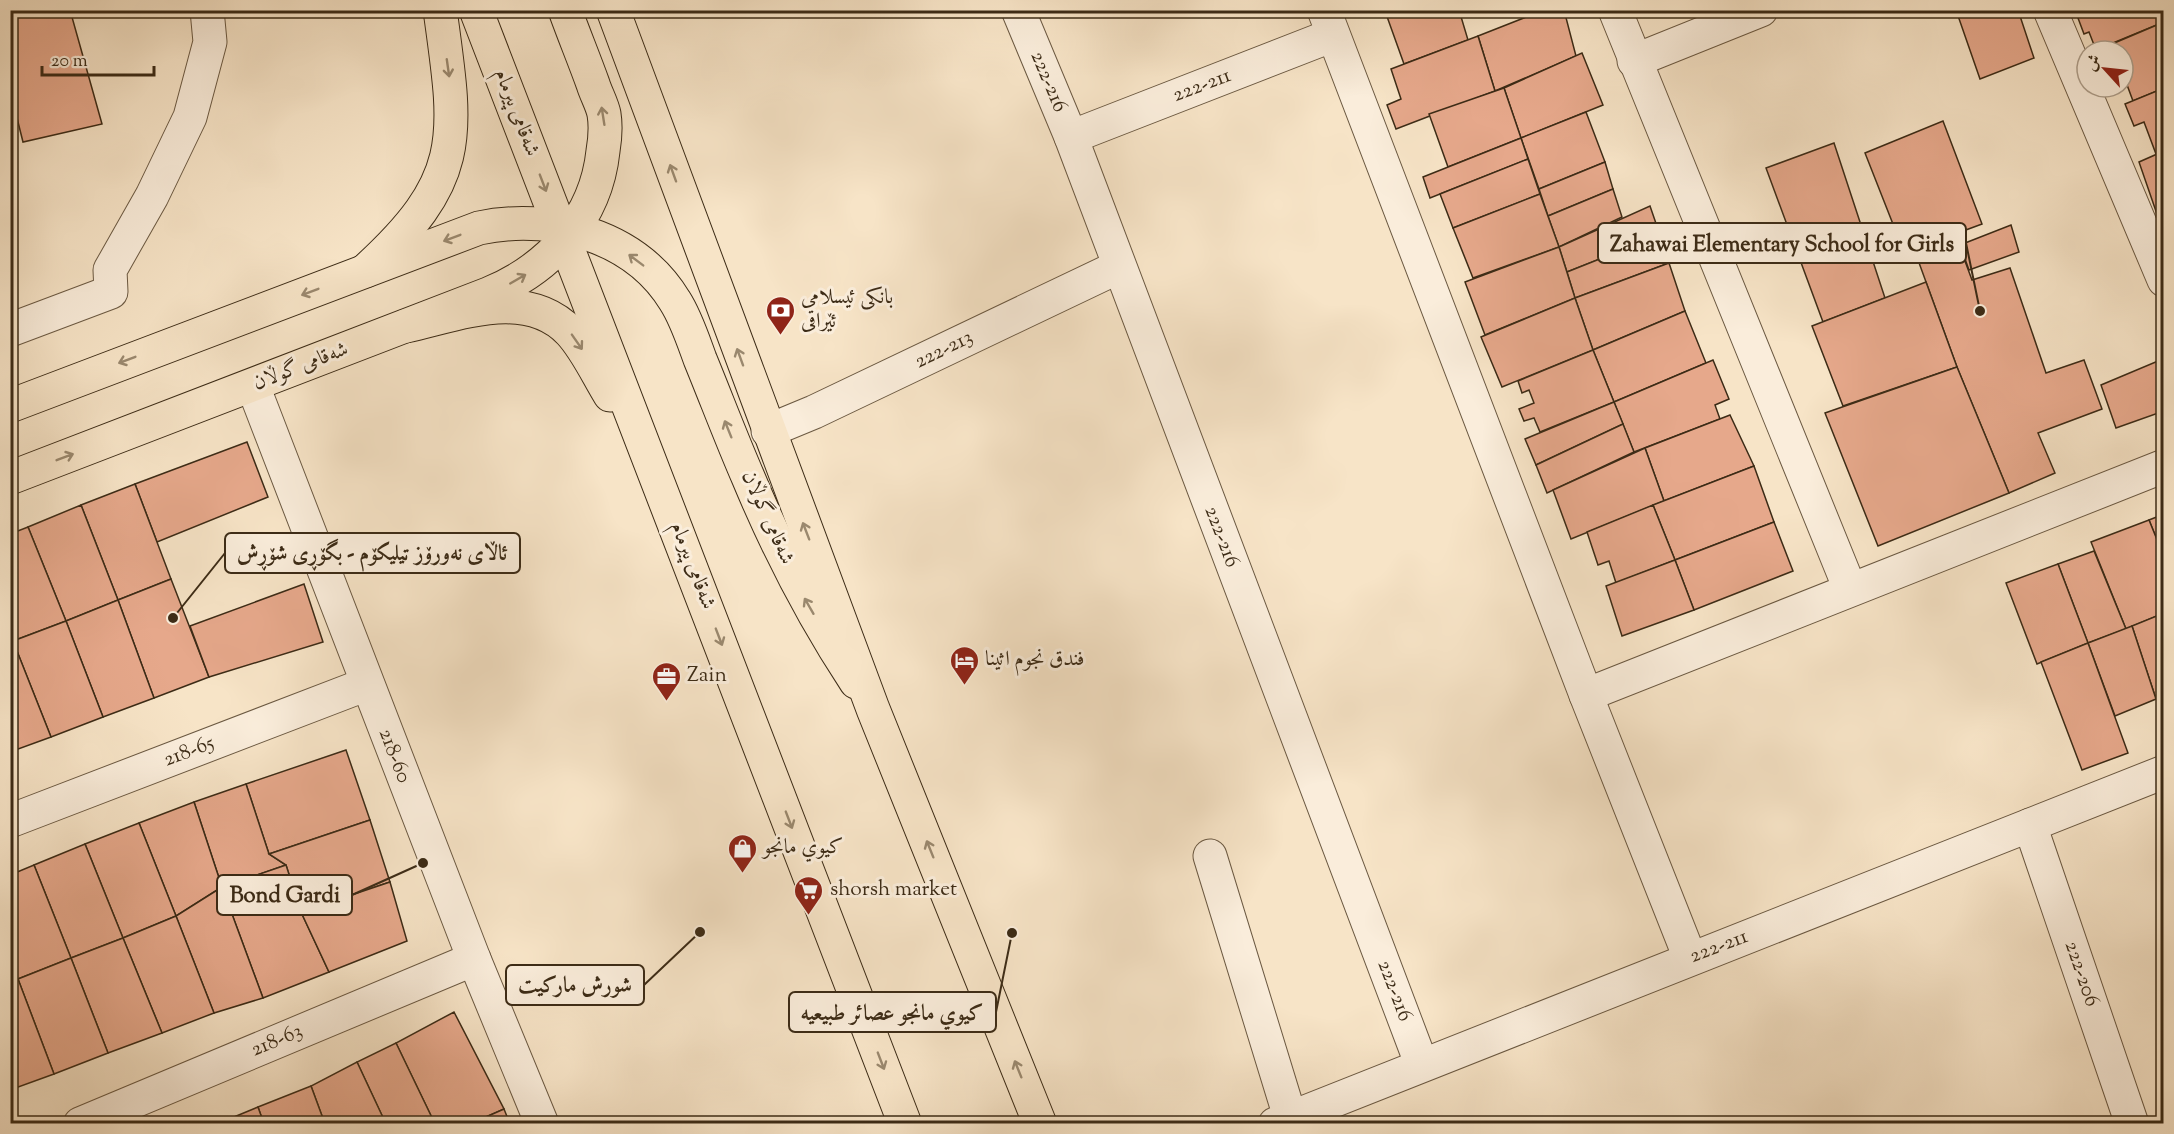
<svg xmlns="http://www.w3.org/2000/svg" width="2174" height="1134" viewBox="0 0 2174 1134" font-family="'Sorts Mill Goudy',Amiri,serif">
<rect width="100%" height="100%" fill="#f7e4c7"/>
<filter id="stains"><feTurbulence type="fractalNoise" baseFrequency=".00333" numOctaves="4"/><feColorMatrix values="0 0 0 0 .2 0 0 0 0 .09 0 0 0 0 .02 0 0 0 .5 -.17"/></filter>
<radialGradient id="worn" r=".72"><stop offset=".6" stop-color="#630" stop-opacity="0"/><stop offset="1" stop-color="#630" stop-opacity=".3"/></radialGradient>
<g fill="#e6a88b" stroke="#3c2b16" stroke-width="1.5">
<polygon points="10,10 70,10 102,124 23,142 10,90"/>
<polygon points="1459,10 1468,40 1404,64 1385,11"/>
<polygon points="1544,10 1564,10 1576,56 1495,91 1478,36"/>
<polygon points="1956,10 2018,10 2034,58 1980,79"/>
<polygon points="2075,10 2164,10 2164,22 2096,50 2089,32 2084,34"/>
<polygon points="2164,22 2164,88 2133,101 2123,74 2123,51 2114,51 2112,44"/>
<polygon points="1478,36 1495,91 1396,129 1387,105 1401,99 1391,69"/>
<polygon points="1582,53 1603,105 1521,138 1504,88"/>
<polygon points="1504,88 1521,138 1448,167 1429,114"/>
<polygon points="2164,88 2164,151 2156,154 2144,122 2134,126 2125,104"/>
<polygon points="1586,112 1605,162 1539,189 1521,138"/>
<polygon points="1943,121 1982,224 1955,234 1972,280 2010,268 2046,373 2084,360 2102,409 2038,433 2055,473 2009,493 1957,367 1914,249 1904,252 1865,153"/>
<polygon points="1521,138 1528,159 1430,198 1423,177"/>
<polygon points="1834,143 1885,298 1823,322 1766,168"/>
<polygon points="2164,151 2164,218 2159,220 2139,162"/>
<polygon points="1528,159 1540,194 1453,228 1440,194"/>
<polygon points="1605,162 1613,189 1548,216 1539,189"/>
<polygon points="1613,189 1622,217 1559,247 1548,216"/>
<polygon points="1540,194 1559,247 1473,278 1453,228"/>
<polygon points="1650,206 1660,235 1567,272 1559,247"/>
<polygon points="2011,225 2019,252 1969,270 1960,245"/>
<polygon points="1660,235 1669,263 1575,298 1567,272"/>
<polygon points="1559,247 1575,298 1485,335 1465,282"/>
<polygon points="1669,263 1685,311 1593,350 1575,298"/>
<polygon points="1926,282 1957,367 1843,406 1812,326"/>
<polygon points="1575,298 1593,350 1502,387 1481,337"/>
<polygon points="1685,311 1706,363 1614,402 1593,350"/>
<polygon points="1593,350 1614,402 1540,432 1534,418 1524,421 1519,409 1534,403 1529,390 1522,393 1518,381"/>
<polygon points="1713,360 1729,399 1715,405 1720,419 1634,452 1614,402"/>
<polygon points="2158,361 2164,376 2164,411 2116,428 2101,385"/>
<polygon points="1957,367 2009,493 1878,546 1825,413"/>
<polygon points="1614,402 1623,424 1536,465 1525,439"/>
<polygon points="1730,415 1754,466 1664,501 1645,448"/>
<polygon points="1623,424 1634,452 1547,493 1536,465"/>
<polygon points="247,442 268,497 157,542 135,484"/>
<polygon points="1645,448 1664,501 1571,539 1553,490"/>
<polygon points="1754,466 1774,522 1675,560 1653,505"/>
<polygon points="135,484 171,579 118,600 81,505"/>
<polygon points="81,505 118,600 66,621 28,527"/>
<polygon points="1653,505 1675,560 1616,583 1609,561 1598,565 1587,532"/>
<polygon points="2164,514 2164,557 2149,520"/>
<polygon points="2149,520 2164,557 2164,613 2126,629 2091,542"/>
<polygon points="1774,522 1793,571 1694,610 1675,560"/>
<polygon points="28,527 66,621 13,641 10,635 10,534"/>
<polygon points="2094,551 2126,629 2088,643 2058,564"/>
<polygon points="1675,560 1694,610 1622,636 1606,586"/>
<polygon points="2058,564 2088,643 2037,664 2006,583"/>
<polygon points="171,579 209,677 154,698 118,600"/>
<polygon points="304,584 323,642 209,677 190,626"/>
<polygon points="118,600 154,698 103,717 66,621"/>
<polygon points="2164,613 2164,696 2156,699 2132,626"/>
<polygon points="66,621 103,717 51,737 13,641"/>
<polygon points="2132,626 2156,699 2115,716 2088,643"/>
<polygon points="13,641 51,737 10,752 10,643"/>
<polygon points="2088,643 2128,753 2082,770 2041,662"/>
<polygon points="346,750 370,820 269,854 246,784"/>
<polygon points="246,784 269,854 286,865 222,887 194,802"/>
<polygon points="194,802 222,887 176,916 139,823"/>
<polygon points="370,820 390,882 301,912 286,865 269,854"/>
<polygon points="139,823 176,916 123,938 85,844"/>
<polygon points="85,844 123,938 71,958 34,865"/>
<polygon points="34,865 71,958 18,979 10,961 10,875"/>
<polygon points="286,865 301,912 329,972 263,998 222,887"/>
<polygon points="390,882 407,941 329,972 301,912"/>
<polygon points="222,887 263,998 214,1013 176,916"/>
<polygon points="176,916 214,1013 162,1033 123,938"/>
<polygon points="123,938 162,1033 108,1053 71,958"/>
<polygon points="71,958 108,1053 54,1074 18,979"/>
<polygon points="18,979 54,1074 10,1090 10,982"/>
<polygon points="454,1012 504,1109 470,1124 435,1124 396,1043"/>
<polygon points="396,1043 435,1124 386,1124 357,1062"/>
<polygon points="357,1062 386,1124 325,1124 311,1086"/>
<polygon points="311,1086 325,1124 264,1124 258,1107"/>
<polygon points="258,1107 264,1124 217,1124"/>
<polygon points="504,1109 510,1124 470,1124"/>
</g>
<g fill="none" stroke-linecap="round" stroke-linejoin="round">
<defs>
<g id="minor">
<polyline points="1018,10 1071,137 1421,1063"/>
<polyline points="1324,10 1586,695 1690,958"/>
<polyline points="1615,10 1850,589"/>
<polyline points="2050,10 2164,280"/>
<polyline points="1634,61 1761,10"/>
<polyline points="1071,137 1333,35"/>
<polyline points="10,330 111,292 110,270 152,196 190,117 210,42 207,10"/>
<polyline points="253,386 474,959 542,1124"/>
<polyline points="768,431 814,412 1118,267"/>
<polyline points="1586,695 2164,466"/>
<polyline points="10,821 367,684"/>
<polyline points="2030,825 2132,1124"/>
<polyline points="1210,856 1290,1117"/>
<polyline points="80,1124 474,959"/>
<polyline points="1275,1124 2164,772"/>
</g>
<g id="major">
<path d="M10 406 479 228C550 213 635 235 675 301 686 318 693 340 700 359 716 398 731 438 748 477 778 549 813 617 856 682"/>
<path d="M10 478 488 294C549 269 596 219 603 151 605 139 606 126 604 114 602 104 596 94 593 84 584 59 574 35 565 10"/>
</g>
<g id="highway">
<polyline points="476,10 905,1124"/>
<polyline points="613,10 873,709 1040,1124"/>
<path d="M365 271C466 179 458 139 440 10"/>
<path d="M406 326C458 315 526 286 570 332 586 349 597 374 610 395"/>
</g>
</defs>
<use href="#minor" stroke="#6b5942" stroke-width="35"/>
<use href="#major" stroke="#3c2b16" stroke-width="35"/>
<use href="#highway" stroke="#3c2b16" stroke-width="35"/>
<use href="#minor" stroke="#faeddb" stroke-width="33"/>
<use href="#major" stroke="#f7e4c7" stroke-width="33"/>
<use href="#highway" stroke="#f7e4c7" stroke-width="33"/>
</g>
<defs><path id="oneway-shaft" d="M-6 0H5M1.5-3L5.5 0L1.5 3" fill="none" stroke-width="1.6" stroke-linecap="round" stroke-linejoin="round" transform="scale(1.5)"/></defs>
<g stroke="#9a886e">
<use href="#oneway-shaft" transform="translate(448 68) rotate(82)"/>
<use href="#oneway-shaft" transform="translate(603 116) rotate(-99)"/>
<use href="#oneway-shaft" transform="translate(673 173) rotate(-110)"/>
<use href="#oneway-shaft" transform="translate(543 183) rotate(69)"/>
<use href="#oneway-shaft" transform="translate(452 238) rotate(159)"/>
<use href="#oneway-shaft" transform="translate(636 260) rotate(-143)"/>
<use href="#oneway-shaft" transform="translate(518 279) rotate(-30)"/>
<use href="#oneway-shaft" transform="translate(310 292) rotate(159)"/>
<use href="#oneway-shaft" transform="translate(577 342) rotate(55)"/>
<use href="#oneway-shaft" transform="translate(740 357) rotate(-110)"/>
<use href="#oneway-shaft" transform="translate(127 360) rotate(159)"/>
<use href="#oneway-shaft" transform="translate(728 429) rotate(-112)"/>
<use href="#oneway-shaft" transform="translate(65 457) rotate(-21)"/>
<use href="#oneway-shaft" transform="translate(806 531) rotate(-111)"/>
<use href="#oneway-shaft" transform="translate(809 606) rotate(-120)"/>
<use href="#oneway-shaft" transform="translate(719 637) rotate(69)"/>
<use href="#oneway-shaft" transform="translate(789 820) rotate(69)"/>
<use href="#oneway-shaft" transform="translate(930 849) rotate(-112)"/>
<use href="#oneway-shaft" transform="translate(881 1061) rotate(69)"/>
<use href="#oneway-shaft" transform="translate(1018 1069) rotate(-112)"/>
</g>
<defs>
<symbol id="bank-pin" viewBox="-11 -11 22 30"><path d="M0 17L-7.5 6A9.5 9.5 0 1 1 7.5 6Z" fill="#8f2418" stroke="#faeddb"/><path d="M-6-4H6V4H-6ZM0-2.3a2.3 2.3 0 1 0 0 4.6a2.3 2.3 0 1 0 0-4.6Z" fill="#fff"/></symbol>
<symbol id="hotel-pin" viewBox="-11 -11 22 30"><path d="M0 17L-7.5 6A9.5 9.5 0 1 1 7.5 6Z" fill="#8f2418" stroke="#faeddb"/><path d="M-6-4.5h1.5V1H6V5H4.5V3h-9V5H-6ZM-4 0a1.8 1.8 0 1 1 3.6 0ZM.5 0V-2.5h3Q6-2.5 6 0Z" fill="#fff"/></symbol>
<symbol id="office-pin" viewBox="-11 -11 22 30"><path d="M0 17L-7.5 6A9.5 9.5 0 1 1 7.5 6Z" fill="#8f2418" stroke="#faeddb"/><path d="M-6-3h4V-5.5h4V-3h4V5H-6ZM-1-4.5V-3h2v-1.5ZM-6 0V1H6V0Z" fill="#fff"/></symbol>
<symbol id="shop-pin" viewBox="-11 -11 22 30"><path d="M0 17L-7.5 6A9.5 9.5 0 1 1 7.5 6Z" fill="#8f2418" stroke="#faeddb"/><path d="M-5-2.5h2.3a2.7 3.5 0 0 1 5.4 0H5L5.5 6h-11ZM-1.5-2.5h3a1.5 2.3 0 0 0-3 0Z" fill="#fff"/></symbol>
<symbol id="supermarket-pin" viewBox="-11 -11 22 30"><path d="M0 17L-7.5 6A9.5 9.5 0 1 1 7.5 6Z" fill="#8f2418" stroke="#faeddb"/><path d="M-6-5.5h2.5l.6 2H6L4.5 2H-2.5L-4.4-4H-6ZM-1.5 3.2a1.3 1.3 0 1 0 .1 0ZM3 3.2a1.3 1.3 0 1 0 .1 0Z" fill="#fff"/></symbol>
</defs>
<g fill-rule="evenodd">
<use href="#bank-pin" x="764" y="294" width="33" height="45"/>
<use href="#hotel-pin" x="948" y="644" width="33" height="45"/>
<use href="#office-pin" x="650" y="660" width="33" height="45"/>
<use href="#shop-pin" x="726" y="832" width="33" height="45"/>
<use href="#supermarket-pin" x="792" y="874" width="33" height="45"/>
</g>
<g text-anchor="middle" dominant-baseline="central" stroke-width="6" stroke-linejoin="round" paint-order="stroke">
<g font-size="21" fill="#3c2b16" stroke="#faeddb">
<text transform="translate(1048 82) rotate(67)">222-216</text>
<text transform="translate(1202 86) rotate(-21)">222-211</text>
<text transform="translate(516 113) rotate(69)">شەقامی پیرمام</text>
<text transform="translate(944 350) rotate(-26)">222-213</text>
<text transform="translate(301 367) rotate(-21)">شەقامی گوڵان</text>
<text transform="translate(767 518) rotate(66)">شەقامی گوڵان</text>
<text transform="translate(1221 537) rotate(69)">222-216</text>
<text transform="translate(692 566) rotate(69)">شەقامی پیرمام</text>
<text transform="translate(189 752) rotate(-21)">218-65</text>
<text transform="translate(394 756) rotate(69)">218-60</text>
<text transform="translate(1719 947) rotate(-21)">222-211</text>
<text transform="translate(2081 974) rotate(71)">222-206</text>
<text transform="translate(1394 991) rotate(69)">222-216</text>
<text transform="translate(277 1041) rotate(-23)">218-63</text>
</g>
<g font-size="21" fill="#3c2b16" stroke="#faeddb" text-anchor="start">
<text x="801" y="298">بانکی ئیسلامی<tspan x="801" dy="24">ئێراقی</tspan></text>
<text x="985" y="660">فندق نجوم اثينا</text>
<text x="687" y="676">Zain</text>
<text x="763" y="848">كيوي مانجو</text>
<text x="830" y="890">shorsh market</text>
</g>
</g>
<path fill="none" stroke="#3c2b16" stroke-width="2" d="M1980 311L1966 243M173 618L225 553M423 863L352 895M700 932L644 985M1012 933L996 1012"/>
<g fill="#3c2b16" stroke="#faeddb" stroke-width="2">
<circle cx="1980" cy="311" r="6"/>
<circle cx="173" cy="618" r="6"/>
<circle cx="423" cy="863" r="6"/>
<circle cx="700" cy="932" r="6"/>
<circle cx="1012" cy="933" r="6"/>
</g>
<g fill="#faeddb" stroke="#3c2b16" stroke-width="2">
<rect x="1598" y="223" width="368" height="40" rx="6"/>
<rect x="225" y="533" width="295" height="40" rx="6"/>
<rect x="217" y="875" width="135" height="40" rx="6"/>
<rect x="506" y="965" width="138" height="40" rx="6"/>
<rect x="789" y="992" width="207" height="40" rx="6"/>
</g>
<g font-size="22" text-anchor="middle" font-weight="bold" fill="#3c2b16">
<text x="1782" y="251">Zahawai Elementary School for Girls</text>
<text x="372" y="560">ئاڵای نەورۆز تیلیکۆم - بگۆڕی شۆڕش</text>
<text x="285" y="902">Bond Gardi</text>
<text x="575" y="992">شورش ماركيت</text>
<text x="892" y="1020">كيوي مانجو عصائر طبيعيه</text>
</g>
<rect width="2174" height="1134" fill="none" stroke="#f7e4c7" stroke-width="36"/>
<rect x="12" y="12" width="2150" height="1110" fill="none" stroke="#3c2b16" stroke-width="3"/>
<rect x="18" y="18" width="2138" height="1098" fill="none" stroke="#3c2b16" stroke-width="1.5"/>
<g transform="translate(2105 69) rotate(297)"><circle r="28" fill="#faeddb" stroke="#ae9f8c" stroke-width="1.5"/>
<path d="M0-4.5L10 22L0 15L-10 22Z" fill="#8f2418"/>
<text y="-9" font-size="16" font-weight="bold" text-anchor="middle" fill="#3c2b16">ش</text>
</g>
<path d="M42 66v9h112v-9" fill="none" stroke="#3c2b16" stroke-width="3"/>
<text x="51" y="66" font-size="18" fill="#3c2b16" stroke="#faeddb" stroke-width="4.5" paint-order="stroke">20 m</text>
<rect width="100%" height="100%" filter="url(#stains)"/>
<rect width="100%" height="100%" fill="url(#worn)"/>
</svg>
